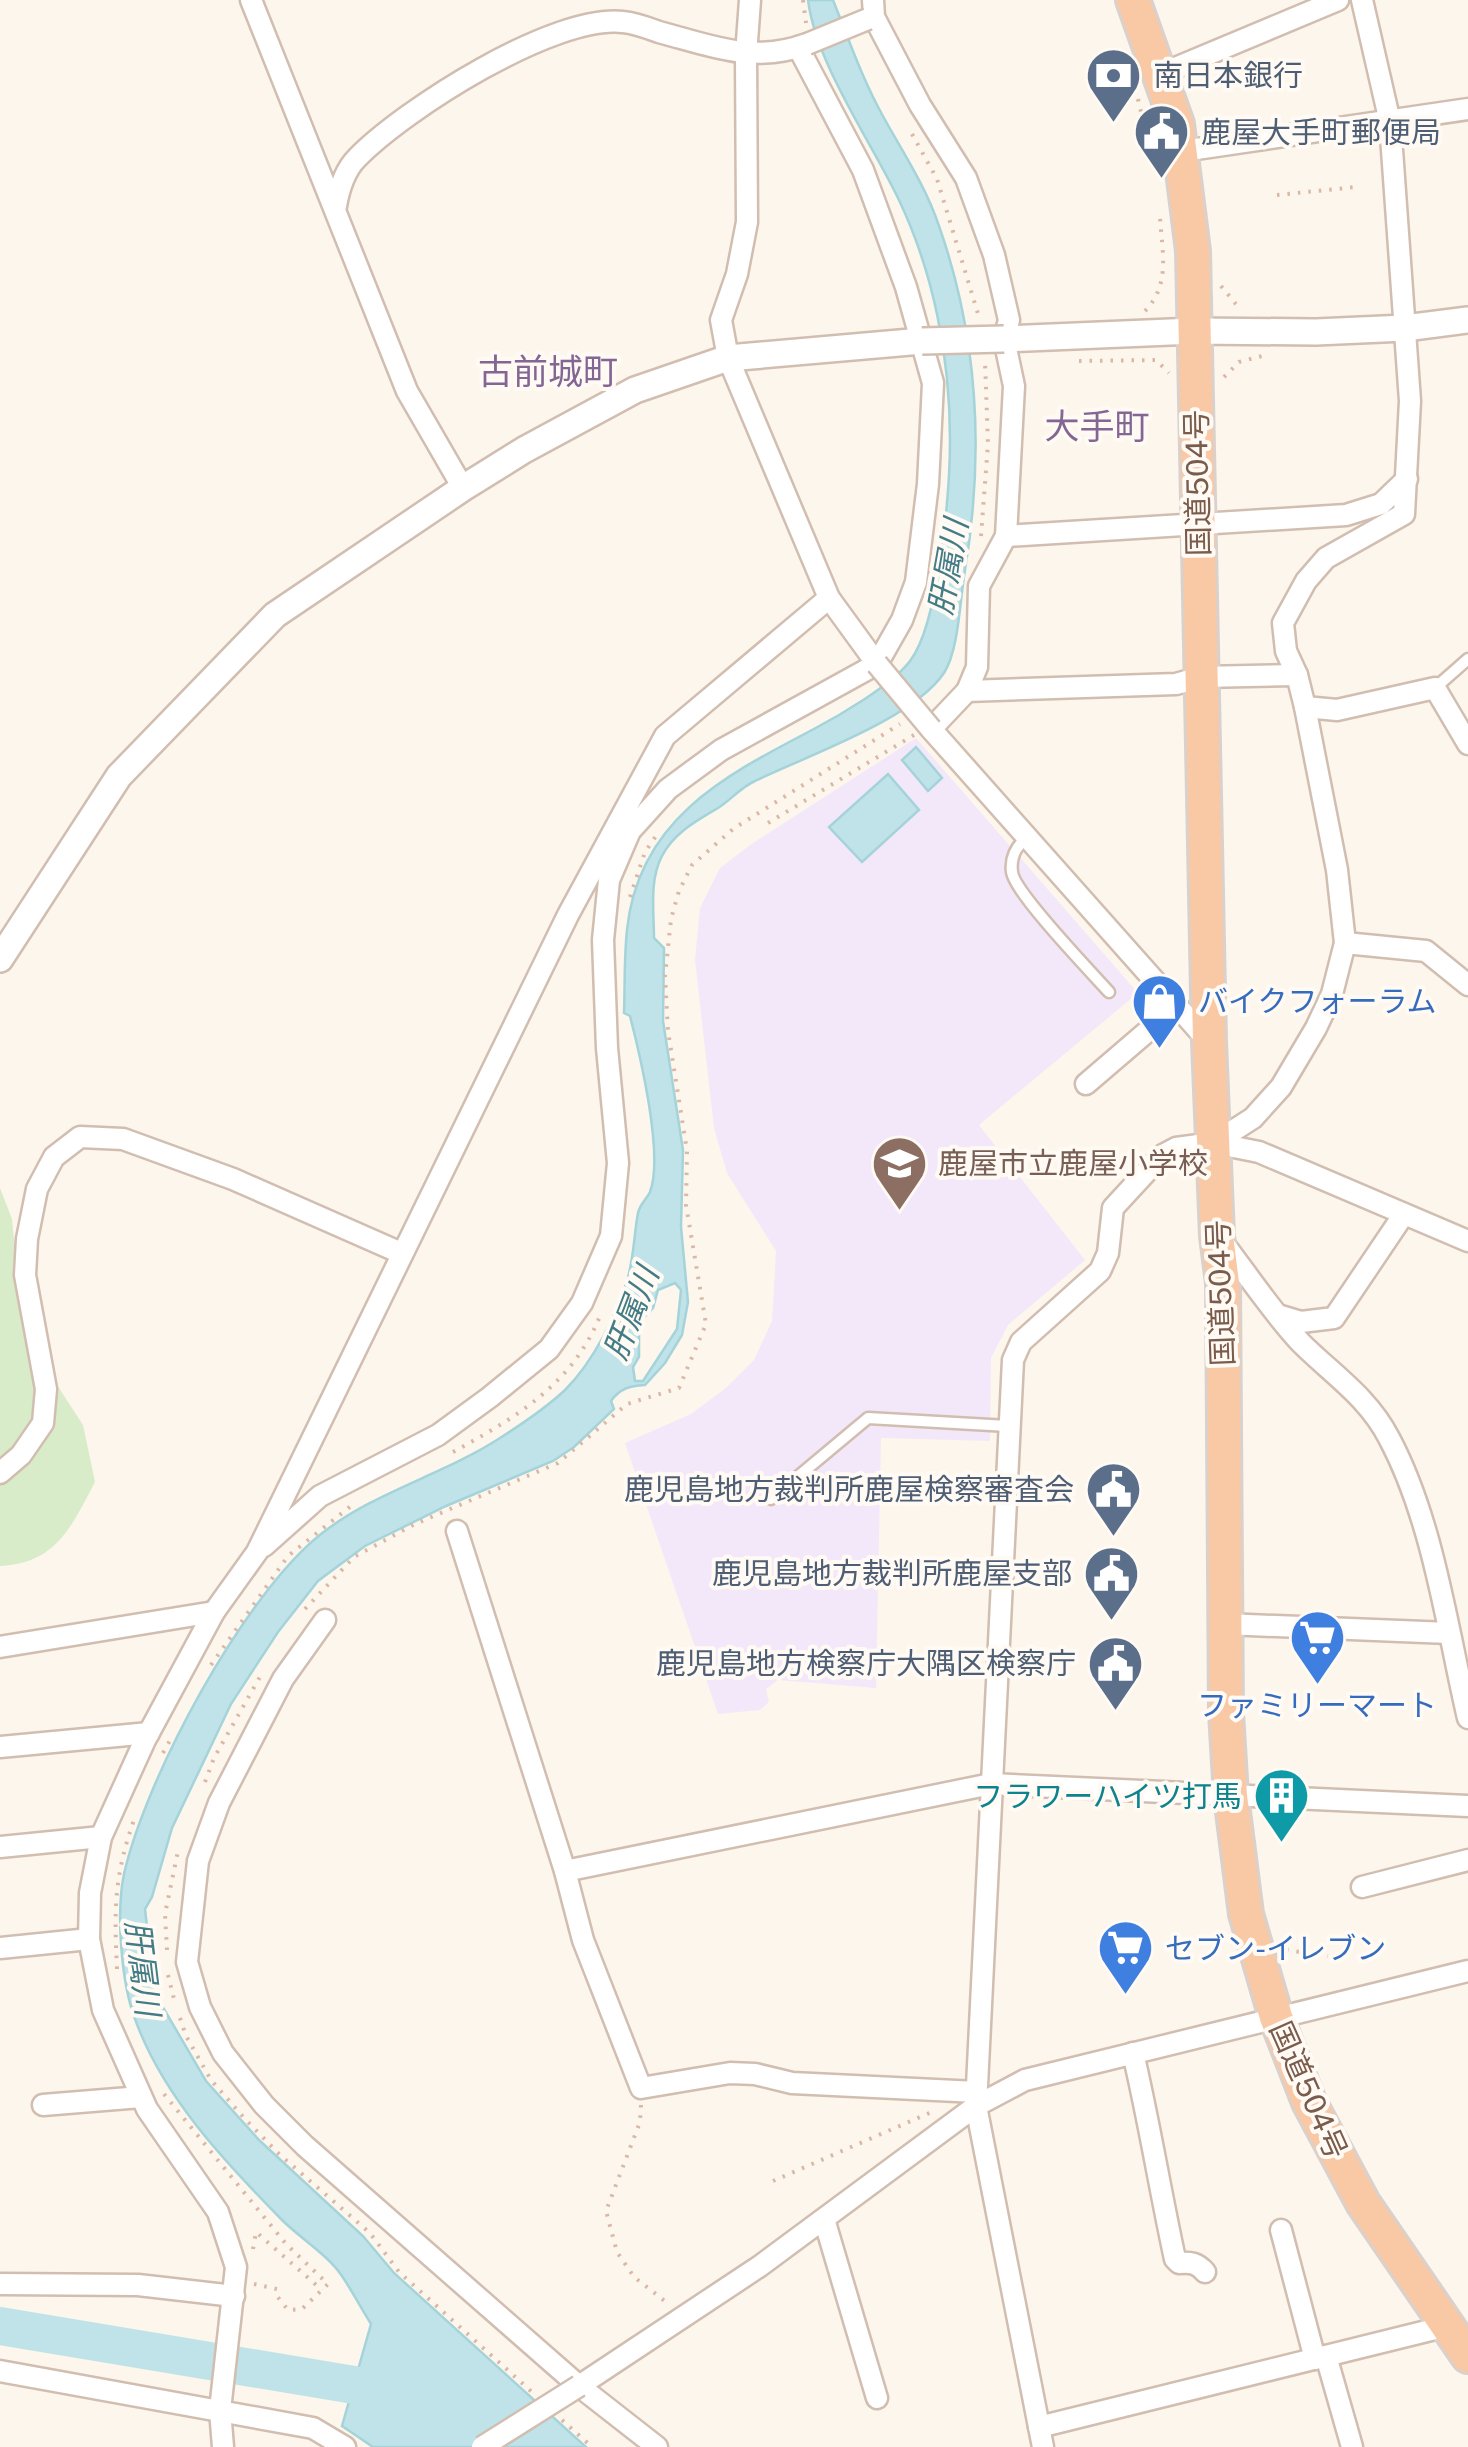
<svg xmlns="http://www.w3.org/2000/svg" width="1468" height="2447" viewBox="0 0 1468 2447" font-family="'Public Sans','Noto Sans JP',sans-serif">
<rect width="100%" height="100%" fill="#fdf6ec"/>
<polygon fill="#f3e8fa" points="916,738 1138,993 979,1125 1085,1260 1008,1325 991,1358 990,1441 881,1438 876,1688 778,1680 766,1689 769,1702 760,1710 718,1714 625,1443 691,1414 726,1388 754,1360 772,1321 776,1251 727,1173 714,1128 695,960 700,908 720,868 753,843"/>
<path fill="#d8ecc9" d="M0 1188 12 1219 23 1333 83 1425 95 1482C71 1527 57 1563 0 1566Z"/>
<g fill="#bfe3e8" stroke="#a5d3da" stroke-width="2.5" fill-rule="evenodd">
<path d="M808 0H833C849 40 863 81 884 118 904 154 926 187 939 226 978 337 984 455 965 570 960 598 959 650 944 673 912 720 806 756 755 781 741 787 731 800 718 808 696 821 674 833 662 856 649 880 654 913 654 938L664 948 663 1021 683 1150 681 1227 688 1302 682 1335 665 1363 645 1385C630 1386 620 1388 611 1401L614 1409 574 1447 553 1461 446 1506 365 1546 318 1581 278 1632 231 1704 172 1828 152 1897 145 1909 149 1944 144 1961 150 1985 206 2081 259 2140 363 2236 394 2273 586 2447H373L342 2426 371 2324C361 2308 352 2291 342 2276 328 2255 300 2238 282 2220 225 2162 163 2097 135 2019 121 1982 116 1912 124 1874 146 1777 243 1596 321 1534 376 1491 443 1475 500 1438 522 1424 546 1408 565 1390 593 1362 617 1315 628 1277 634 1256 634 1234 638 1213 640 1204 646 1200 650 1192 664 1155 640 1055 630 1016L624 1013C625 986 624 958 627 930 638 820 724 776 812 730 839 716 892 685 910 661 939 624 950 489 950 440 950 358 934 273 898 198 870 140 816 63 808 0ZM675 1283 681 1290 677 1329 643 1381H635L633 1367 639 1357V1322L653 1308 658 1290Z"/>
<polygon points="916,747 942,778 928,791 902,760"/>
<polygon points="888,774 919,810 862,862 829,827"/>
</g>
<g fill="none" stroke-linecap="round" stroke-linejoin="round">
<polyline stroke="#bfe3e8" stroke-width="38" points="0,2326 402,2393"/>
<defs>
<g id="service">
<polyline points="1435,688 1468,659"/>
<path d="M1026 838C1016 847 1010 857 1012 872 1014 892 1091 972 1109 992"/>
<polyline points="771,1499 868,1418 1008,1426"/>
</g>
<g id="minor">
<polyline points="251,0 407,391 463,488"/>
<polyline points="750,0 746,55 747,222 737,274 721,320 728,358 829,598 877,664"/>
<polyline points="873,0 874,17 920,105 966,178 994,255 1009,320 1004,339 1014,386 1006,536 979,586 977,667 967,691 931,729 1209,1042"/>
<polyline points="1161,74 1338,0"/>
<polyline points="1183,151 1468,109"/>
<path d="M336 206C339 189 344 171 357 158 405 109 554 14 623 22 635 23 648 28 659 32 712 46 753 64 807 44"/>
<polyline points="1006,536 1346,515 1381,504 1407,479"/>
<polyline points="967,691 1176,684 1201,677 1297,675"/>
<polyline points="1305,707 1337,710 1435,688 1468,744"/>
<polyline points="1345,943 1426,951 1468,985"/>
<polyline points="1086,1084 1177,1006"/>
<polyline points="1214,1143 1253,1118 1281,1087 1316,1028 1332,994 1345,943 1337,870 1305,707 1297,675 1286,651 1283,623 1306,581 1326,558 1404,514 1410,401 1390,122 1362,0"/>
<path d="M1221 1240C1247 1274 1272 1312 1301 1343 1332 1374 1368 1397 1389 1438 1433 1520 1447 1628 1468 1718"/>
<polyline points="1281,1316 1301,1322 1334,1318 1404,1214"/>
<polyline points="0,1473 21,1455 43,1423 46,1389 25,1275 27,1239 37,1189 54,1157 80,1137 123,1139 233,1179 401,1253"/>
<polyline points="457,1531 565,1871 583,1940 641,2088 730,2073 755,2074 792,2083 977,2092"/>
<polyline points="264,1546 320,1496 438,1435 490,1397 549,1349 582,1303 611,1236 618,1163 607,1048 603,940 609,880 630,831 668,789 721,750 877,664 902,620 916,582 928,484 933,383 906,287 863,170 798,47"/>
<polyline points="325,1620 283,1679 219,1803 198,1861 187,1962 200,2007 223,2053 264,2105 305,2146 579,2386 657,2447"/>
<polyline points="1225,1624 1449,1633"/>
<polyline points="0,1647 214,1612"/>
<polyline points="0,1747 149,1733"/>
<polyline points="0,1847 101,1837"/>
<polyline points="565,1871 991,1784 1468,1806"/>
<polyline points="1362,1887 1468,1860"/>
<polyline points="0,1948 89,1939"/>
<path d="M1133 2053C1149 2121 1160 2190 1175 2259L1179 2263C1191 2262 1197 2263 1205 2272"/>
<polyline points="43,2105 141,2097"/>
<polyline points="824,2219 877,2398"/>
<polyline points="1281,2230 1315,2359"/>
<polyline points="0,2284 138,2285 234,2296"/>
<polyline points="1326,2356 1352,2447"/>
<polyline points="0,2371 313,2428 345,2447"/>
<polyline points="579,2386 760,2266 976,2106 1025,2080 1468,1971"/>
<polyline points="1039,2427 1447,2326"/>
<polyline points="223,2447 220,2410 236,2267 218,2212 147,2109 103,2010 89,1939 90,1893 101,1837 145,1740 214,1612 257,1552 568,915 665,736 829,598"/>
<polyline points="1043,2447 976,2106 1013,1360 1021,1342 1100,1271 1108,1253 1113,1208 1161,1156 1176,1148 1214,1143 1259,1152 1468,1241"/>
</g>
<g id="tertiary">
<polyline points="1004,339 1194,331 1316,332 1405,328 1468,320"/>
<polyline points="0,959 119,776 275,615 463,488 524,450 635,390 728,358 922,341"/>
</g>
<polyline id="trunk" points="1133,0 1177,124 1193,251 1209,1042 1217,1236 1223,1283 1226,1713 1231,1796 1246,1914 1276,2017 1309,2102 1363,2203 1468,2356"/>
</defs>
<use href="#service" stroke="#d1beb0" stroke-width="15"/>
<use href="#minor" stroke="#d1beb0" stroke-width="25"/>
<use href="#tertiary" stroke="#d1beb0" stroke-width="30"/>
<use href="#trunk" stroke="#dad1cd" stroke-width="38"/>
<g stroke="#d9b8a5" stroke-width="4" stroke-dasharray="2.5 8" stroke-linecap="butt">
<polyline points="803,0 806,23"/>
<polyline points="1138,99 1153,163"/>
<polyline points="912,134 937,179 979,317"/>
<polyline points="1277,195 1356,187"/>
<polyline points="1221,286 1240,309"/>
<path d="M1145 311C1171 284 1162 252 1160 217"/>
<polyline points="1079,361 1156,360 1169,373"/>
<polyline points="1224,377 1239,362 1262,356"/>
<polyline points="981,536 988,444 985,361"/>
<polyline points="768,823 914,735"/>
<polyline points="630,897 645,852 658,833"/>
<path d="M453 1452C515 1418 572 1385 600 1316"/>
<polyline points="305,1609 354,1557 415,1524 558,1463 627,1404 679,1388 706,1324 686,1205 687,1151 668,1031 665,976 671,919 679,891 692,865 733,829 900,724"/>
<polyline points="211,1665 288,1556 356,1502"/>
<polyline points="163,1753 173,1735"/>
<polyline points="205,1782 214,1758 261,1675"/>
<polyline points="167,1950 165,1914 178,1851"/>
<polyline points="1286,1950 1328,1956"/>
<path d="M117 1969C114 1907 114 1876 135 1817"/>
<polyline points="168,1975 174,1999"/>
<polyline points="180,2018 186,2036 211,2080 245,2119 279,2154 370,2233 399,2272 533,2393"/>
<polyline points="164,2094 286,2244 328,2284 302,2309 288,2310 277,2296 278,2290"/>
<polyline points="641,2105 640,2122 606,2211 617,2252 634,2277 666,2302"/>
<polyline points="773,2181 934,2111"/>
<polyline points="253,2249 256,2232 322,2290"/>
<polyline points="254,2284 281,2290"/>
<polyline points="562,2420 592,2447"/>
</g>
<use href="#service" stroke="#fff" stroke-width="10"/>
<use href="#minor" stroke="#fff" stroke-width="20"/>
<use href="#tertiary" stroke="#fff" stroke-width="25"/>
<use href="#trunk" stroke="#f9c8a4" stroke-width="32"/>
<defs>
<g id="minor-bridge">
<polyline points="807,44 868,19"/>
<polyline points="877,664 931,729"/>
<polyline points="482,2447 579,2386"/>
</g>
<polyline id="tertiary-bridge" points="922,341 1004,339"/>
</defs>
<use href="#minor-bridge" stroke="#d1beb0" stroke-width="25" stroke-linecap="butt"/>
<use href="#tertiary-bridge" stroke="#d1beb0" stroke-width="30" stroke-linecap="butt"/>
<use href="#minor-bridge" stroke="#fff" stroke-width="20"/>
<use href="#tertiary-bridge" stroke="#fff" stroke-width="25"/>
</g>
<defs>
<symbol id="bank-pin" viewBox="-11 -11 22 30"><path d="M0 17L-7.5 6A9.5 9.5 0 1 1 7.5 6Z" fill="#5c6f8a" stroke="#fffaf3"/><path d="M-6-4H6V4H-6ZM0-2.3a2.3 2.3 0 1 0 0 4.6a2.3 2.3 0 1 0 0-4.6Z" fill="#fff"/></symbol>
<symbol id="civic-pin" viewBox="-11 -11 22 30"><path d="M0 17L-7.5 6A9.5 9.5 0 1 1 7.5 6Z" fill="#5c6f8a" stroke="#fffaf3"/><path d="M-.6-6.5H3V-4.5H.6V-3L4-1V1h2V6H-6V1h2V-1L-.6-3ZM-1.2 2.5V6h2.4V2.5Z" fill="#fff"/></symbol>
<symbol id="shop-pin" viewBox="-11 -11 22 30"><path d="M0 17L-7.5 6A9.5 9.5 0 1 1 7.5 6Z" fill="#3f7fe0" stroke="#fffaf3"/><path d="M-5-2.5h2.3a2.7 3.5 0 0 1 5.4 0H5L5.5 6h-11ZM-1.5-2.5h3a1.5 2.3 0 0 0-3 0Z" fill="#fff"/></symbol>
<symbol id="school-pin" viewBox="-11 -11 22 30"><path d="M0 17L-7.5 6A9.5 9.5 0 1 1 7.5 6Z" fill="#8d6e63" stroke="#fffaf3"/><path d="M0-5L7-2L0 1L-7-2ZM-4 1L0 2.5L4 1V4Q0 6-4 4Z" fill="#fff"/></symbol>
<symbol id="supermarket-pin" viewBox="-11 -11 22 30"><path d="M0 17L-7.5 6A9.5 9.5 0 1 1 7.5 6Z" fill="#3f7fe0" stroke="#fffaf3"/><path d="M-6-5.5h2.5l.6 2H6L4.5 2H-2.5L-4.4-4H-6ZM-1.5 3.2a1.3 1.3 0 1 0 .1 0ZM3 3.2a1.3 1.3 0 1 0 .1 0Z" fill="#fff"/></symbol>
<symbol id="building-pin" viewBox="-11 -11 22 30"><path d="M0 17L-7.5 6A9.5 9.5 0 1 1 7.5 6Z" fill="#0f9aa8" stroke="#fffaf3"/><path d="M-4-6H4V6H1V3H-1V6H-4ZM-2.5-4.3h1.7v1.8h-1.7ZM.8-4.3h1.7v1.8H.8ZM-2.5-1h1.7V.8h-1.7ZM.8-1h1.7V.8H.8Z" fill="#fff"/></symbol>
</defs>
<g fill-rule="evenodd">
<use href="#bank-pin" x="1082" y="44" width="63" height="86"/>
<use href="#civic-pin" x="1130" y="100" width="63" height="86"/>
<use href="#shop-pin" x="1128" y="970" width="63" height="86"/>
<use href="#school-pin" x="868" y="1132" width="63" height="86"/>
<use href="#civic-pin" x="1082" y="1458" width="63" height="86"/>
<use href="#civic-pin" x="1080" y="1542" width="63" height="86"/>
<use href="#supermarket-pin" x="1286" y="1606" width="63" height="86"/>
<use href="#civic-pin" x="1084" y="1632" width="63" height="86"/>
<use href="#building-pin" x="1250" y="1764" width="63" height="86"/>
<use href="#supermarket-pin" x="1094" y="1916" width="63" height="86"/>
</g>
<g text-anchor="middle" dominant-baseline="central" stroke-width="8" stroke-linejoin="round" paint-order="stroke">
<g font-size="30" fill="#4e5e75" stroke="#fffaf3" text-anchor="end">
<text x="1153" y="75" text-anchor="start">南日本銀行</text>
<text x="1201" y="132" text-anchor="start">鹿屋大手町郵便局</text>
<text x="1074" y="1489">鹿児島地方裁判所鹿屋検察審査会</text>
<text x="1072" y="1573">鹿児島地方裁判所鹿屋支部</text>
<text x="1076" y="1663">鹿児島地方検察庁大隅区検察庁</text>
</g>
<g font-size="30" fill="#7a5c4d" stroke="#fffaf3">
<text transform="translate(1197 483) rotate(-91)">国道504号</text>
<text transform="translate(1220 1293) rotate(-92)">国道504号</text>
<text transform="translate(1309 2090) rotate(66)">国道504号</text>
</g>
<g font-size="30" fill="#366cbe" stroke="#fffaf3" text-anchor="start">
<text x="1198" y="1001">バイクフォーラム</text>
<text x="1317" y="1705" text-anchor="middle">ファミリーマート</text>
<text x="1165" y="1948">セブン-イレブン</text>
</g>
<g font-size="30" fill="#785e54" stroke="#fffaf3" text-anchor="start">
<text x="938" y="1163">鹿屋市立鹿屋小学校</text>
</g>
<g font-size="30" fill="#0d838f" stroke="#fffaf3" text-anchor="end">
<text x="1242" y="1796">フラワーハイツ打馬</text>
</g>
<g font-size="32" font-style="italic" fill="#437c86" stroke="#fffaf3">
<text transform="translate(948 567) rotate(-80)">肝属川</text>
<text transform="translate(631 1313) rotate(-69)">肝属川</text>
<text transform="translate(143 1968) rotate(83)">肝属川</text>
</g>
<g font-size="35" fill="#846695" stroke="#fffaf3">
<text x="548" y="371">古前城町</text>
<text x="1097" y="426">大手町</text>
</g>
</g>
</svg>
